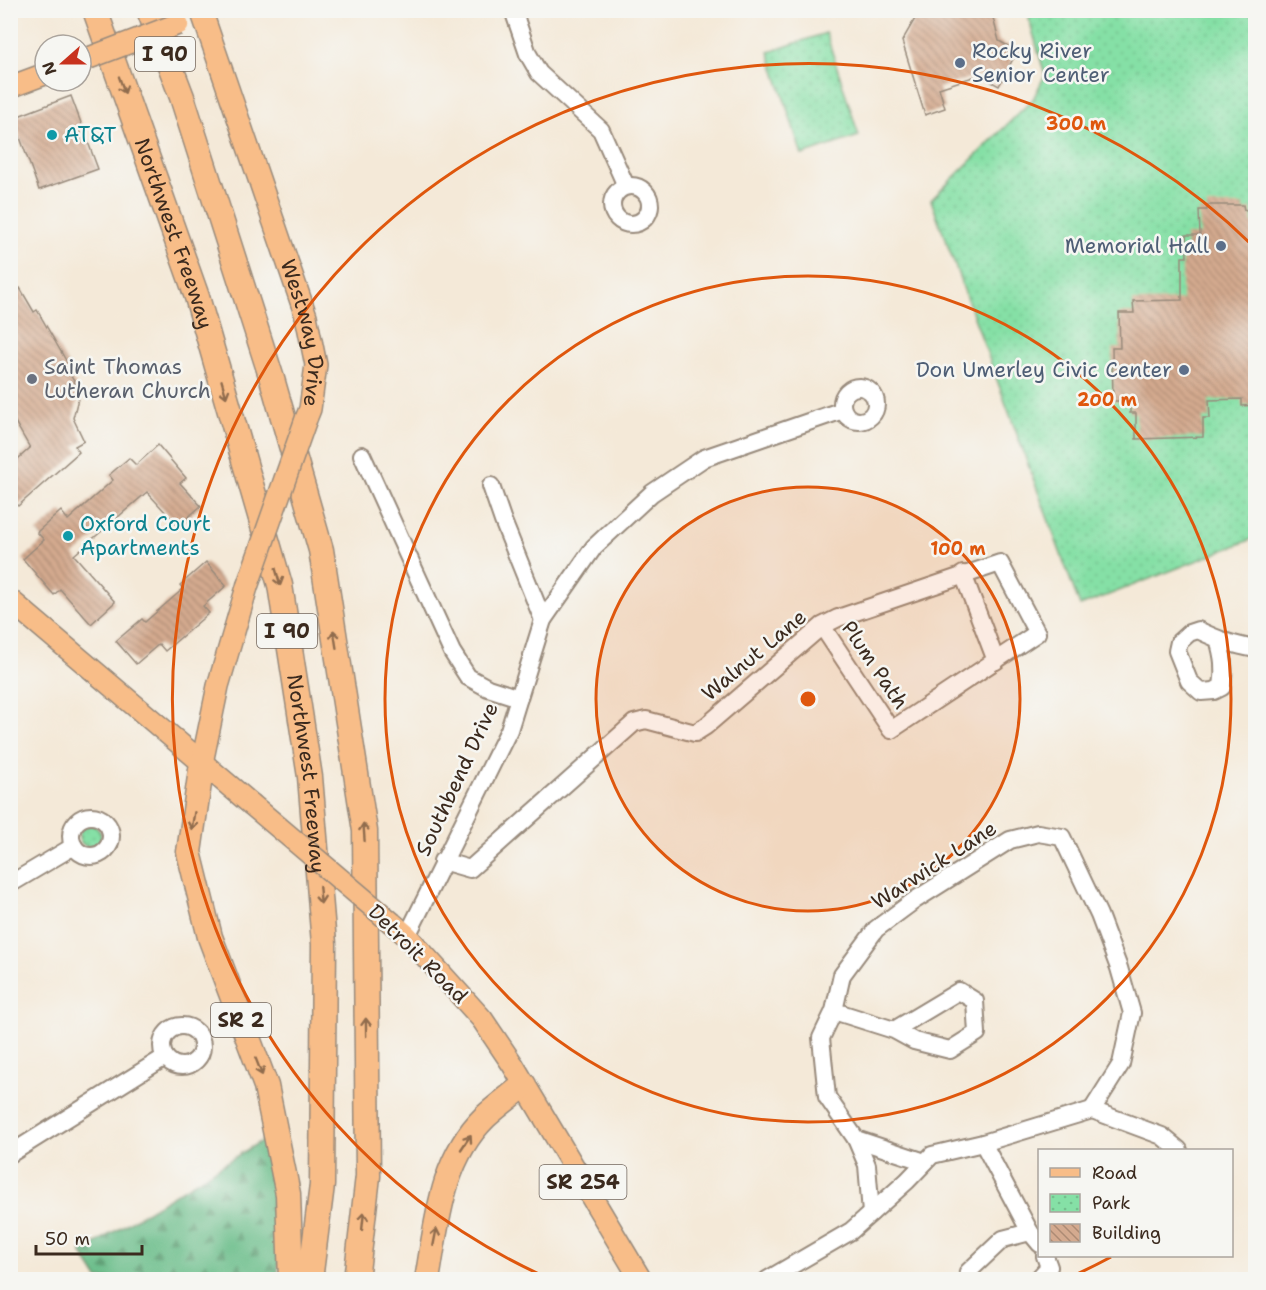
<svg xmlns="http://www.w3.org/2000/svg" width="1266" height="1290" viewBox="0 0 1266 1290" font-family="'Shantell Sans',sans-serif">
<defs>
<pattern id="forest-firs" width="22" height="20" patternUnits="userSpaceOnUse" patternTransform="scale(1.5)"><rect width="22" height="20" fill="#6cbe8b"/><path d="M5 1l3.5 6h-7zM16 11l3.5 6h-7z" fill="#5a9b71"/></pattern>
<pattern id="park-dots" width="8" height="8" patternUnits="userSpaceOnUse" patternTransform="scale(1.5)"><rect width="8" height="8" fill="#85e0a6"/><path d="M2 2h.1M6 6h.1" fill="none" stroke="#74c08e" stroke-width="1.8" stroke-linecap="round"/></pattern>
<pattern id="building-back-hatch" width="6" height="6" patternUnits="userSpaceOnUse" patternTransform="scale(1.5)"><rect width="6" height="6" fill="#d4aa8f"/><path d="M-1 5l2 2M0 0l6 6M5-1l2 2" fill="none" stroke="#ad8b74"/></pattern>
</defs>
<rect width="100%" height="100%" fill="#f6f6f2"/>
<filter id="ink" filterUnits="userSpaceOnUse"><feTurbulence type="fractalNoise" baseFrequency=".0167" numOctaves="2"/><feDisplacementMap in="SourceGraphic" scale="12" xChannelSelector="R" yChannelSelector="G"/><feConvolveMatrix kernelMatrix="1 2 1 2 8 2 1 2 1" color-interpolation-filters="sRGB"/></filter>
<filter id="wash" filterUnits="userSpaceOnUse"><feTurbulence type="fractalNoise" baseFrequency=".008" numOctaves="4" result="noise"/><feDisplacementMap in="SourceGraphic" scale="24" xChannelSelector="R" yChannelSelector="G"/><feGaussianBlur stdDeviation="1.35" result="paint"/><feColorMatrix in="noise" values="0 0 0 0 0 0 0 0 0 0 0 0 0 0 0 0 0 1.4 0 .05"/><feComposite in="paint" operator="in"/></filter>
<g filter="url(#wash)">
<rect width="100%" height="100%" fill="#f4e9d8"/>
<polygon fill="url(#forest-firs)" stroke="#547454" stroke-width="1.5" points="266,1138 279,1240 278,1279 98,1279 81,1252"/>
<g fill="url(#park-dots)" stroke="#608562" stroke-width="1.5">
<polygon points="1227,10 1255,15 1255,538 1080,606 931,200 1033,99 1045,75 1029,19 1033,11"/>
<polygon points="826,33 859,136 802,155 769,52"/>
<circle cx="90" cy="836" r="11"/>
</g>
<g id="blocks">
<g fill="url(#building-back-hatch)">
<polygon points="920,10 991,10 999,41 1017,51 999,86 979,75 939,88 945,108 925,115 902,41"/>
<polygon points="71,96 98,169 39,190 13,118"/>
<polygon points="1207,205 1243,205 1244,210 1251,209 1252,223 1256,223 1256,405 1242,406 1242,399 1209,400 1210,418 1203,418 1203,437 1136,439 1136,413 1130,413 1130,401 1113,401 1112,348 1120,348 1119,313 1134,313 1133,301 1182,300 1182,257 1187,257 1186,235 1200,235 1199,210 1207,210"/>
<polygon points="20,288 34,312 37,310 72,371 69,373 80,391 73,418 84,441 75,446 79,452 18,506 10,498 10,466 30,448 10,413 10,293"/>
<polygon points="158,445 186,478 180,483 201,506 178,526 147,492 74,555 115,602 91,624 60,589 54,595 23,559 44,540 37,532 61,511 68,520 113,480 109,475 129,458 136,465"/>
<polygon points="206,562 226,586 203,606 209,613 165,651 159,644 136,664 116,641 142,619 145,622 183,589 180,585"/>
</g>
</g>
</g>
<g filter="url(#ink)">
<use href="#blocks" fill-opacity="0" stroke="#988a7b" stroke-width="1.5"/>
<g fill="none" stroke-linecap="round" stroke-linejoin="round">
<defs>
<g id="minor">
<polyline points="513,10 528,54 539,73 601,130 626,186"/>
<circle cx="631" cy="205" r="19"/>
<circle cx="859" cy="404" r="17"/>
<polyline points="362,455 452,652 468,677 488,688 519,698"/>
<polyline points="491,486 503,521 543,620"/>
<polyline points="963,574 996,661"/>
<path d="M1218 639C1223 656 1225 669 1222 687L1214 691 1201 692 1189 681 1177 651 1179 642 1189 633 1198 630C1219 640 1233 645 1256 649"/>
<circle cx="91" cy="836" r="20"/>
<polyline points="442,861 470,869 634,723 646,720 695,733 706,726 822,626 838,618 1000,563 1037,633 891,730 822,626"/>
<polyline points="10,884 74,846"/>
<polyline points="407,936 509,730 543,620 594,547 652,493 704,458 843,410"/>
<polyline points="834,1011 894,1030 959,991 975,1001 977,1033 950,1050 914,1041 894,1030"/>
<circle cx="182" cy="1046" r="20"/>
<polyline points="856,1139 867,1165 871,1213"/>
<polyline points="983,1143 1030,1232 1040,1244"/>
<polyline points="10,1154 165,1057"/>
<polyline points="925,1162 856,1139 827,1097 821,1038 834,1011 842,975 876,929 915,900 1010,840 1038,833 1062,837 1099,915 1119,968 1132,1013 1121,1064 1092,1110"/>
<polyline points="767,1280 851,1231 907,1181 932,1155 983,1143 1092,1110 1162,1136 1179,1150"/>
<polyline points="972,1280 968,1272 1003,1239 1030,1232"/>
<polyline points="1037,1280 1049,1267 1045,1256"/>
</g>
<g id="major">
<path id="s1" d="M201 10 306 316 316 365 310 409 306 419"/>
<polyline points="10,87 45,74"/>
<polyline points="10,600 251,804"/>
<polyline points="202,763 218,686 247,587"/>
<polyline points="392,923 407,936 482,1019 513,1065 641,1280"/>
</g>
<g id="highway">
<path id="s2" d="M95 10 197 297 280 585 310 777 324 944 322 1185 310 1280"/>
<polyline points="149,10 182,97 272,379 321,550 365,831 368,1176 356,1280"/>
<polyline points="202,763 189,852 210,937 266,1086 288,1194 291,1280"/>
<path d="M427 1280C437 1223 441 1160 485 1117 497 1106 511 1096 524 1085"/>
</g>
</defs>
<use href="#minor" stroke="#988a7b" stroke-width="20"/>
<use href="#major" stroke="#988a7b" stroke-width="24"/>
<use href="#highway" stroke="#988a7b" stroke-width="27"/>
<use href="#minor" stroke="#fff" stroke-width="16"/>
<use href="#major" stroke="#f8bd88" stroke-width="21"/>
<use href="#highway" stroke="#f8bd88" stroke-width="24"/>
<defs>
<g id="major-bridge">
<polyline points="81,61 178,24"/>
<polyline points="247,587 306,419"/>
<polyline points="251,804 392,923"/>
</g>
</defs>
<use href="#major-bridge" stroke="#988a7b" stroke-width="24" stroke-linecap="butt"/>
<use href="#major-bridge" stroke="#f8bd88" stroke-width="21"/>
</g>
<defs><path id="oneway-shaft" d="M-6 0H5M1.5-3L5.5 0L1.5 3" fill="none" stroke-width="1.6" stroke-linecap="round" stroke-linejoin="round" transform="scale(1.5)"/></defs>
<g stroke="#906c4e">
<use href="#oneway-shaft" transform="translate(122 85) rotate(70)"/>
<use href="#oneway-shaft" transform="translate(224 389) rotate(74)"/>
<use href="#oneway-shaft" transform="translate(278 577) rotate(74)"/>
<use href="#oneway-shaft" transform="translate(335 639) rotate(-99)"/>
<use href="#oneway-shaft" transform="translate(193 821) rotate(99)"/>
<use href="#oneway-shaft" transform="translate(364 832) rotate(-94)"/>
<use href="#oneway-shaft" transform="translate(320 895) rotate(85)"/>
<use href="#oneway-shaft" transform="translate(366 1027) rotate(-91)"/>
<use href="#oneway-shaft" transform="translate(259 1067) rotate(69)"/>
<use href="#oneway-shaft" transform="translate(466 1142) rotate(-56)"/>
<use href="#oneway-shaft" transform="translate(363 1221) rotate(-84)"/>
<use href="#oneway-shaft" transform="translate(435 1237) rotate(-79)"/>
</g>
</g>
<circle cx="808" cy="699" r="212" fill="#df570d" fill-opacity=".12"/>
<g fill="none" stroke="#df570d" stroke-width="3">
<circle cx="808" cy="699" r="212"/>
<circle cx="808" cy="699" r="423"/>
<path d="M1111 1257A635 635 0 0 1 1066 1279M550 1279A635 635 0 1 1 1253 246"/>
</g>
<g fill="#5c6f8a" stroke="#f6f6f2" stroke-width="2">
<circle cx="960" cy="63" r="6"/>
<circle cx="1221" cy="246" r="6"/>
<circle cx="1184" cy="370" r="6"/>
</g>
<g fill="#0f9aa8" stroke="#f6f6f2" stroke-width="2">
<circle cx="52" cy="135" r="6"/>
<circle cx="68" cy="536" r="6"/>
</g>
<circle fill="#6b7280" stroke="#f6f6f2" stroke-width="2" cx="32" cy="379" r="6"/>
<g text-anchor="middle" dominant-baseline="central" stroke-width="5" stroke-linejoin="round" paint-order="stroke">
<g fill="#f6f6f2" stroke="#73675e" stroke-width="1.5">
<rect x="135" y="37" width="60" height="34" rx="4.5"/>
<rect x="257" y="614" width="60" height="34" rx="4.5"/>
<rect x="211" y="1003" width="60" height="34" rx="4.5"/>
<rect x="539.5" y="1165" width="87" height="34" rx="4.5"/>
</g>
<g font-size="20" font-weight="bold" fill="#3b2a1e">
<text x="165" y="54">I 90</text>
<text x="287" y="631">I 90</text>
<text x="241" y="1020">SR 2</text>
<text x="583" y="1182">SR 254</text>
</g>
<g font-size="21" fill="#4e5e75" stroke="#f6f6f2" text-anchor="end">
<text x="972" y="51" text-anchor="start">Rocky River<tspan x="972" dy="24">Senior Center</tspan></text>
<text x="1209" y="246">Memorial Hall</text>
<text x="1172" y="370">Don Umerley Civic Center</text>
</g>
<g font-size="21" fill="#0d838f" stroke="#f6f6f2" text-anchor="start">
<text x="64" y="135">AT&amp;T</text>
<text x="80" y="524">Oxford Court<tspan x="80" dy="24">Apartments</tspan></text>
</g>
<g font-size="21" fill="#3b2a1e" stroke="#f6f6f2">
<text stroke="none"><textPath href="#s2" startOffset="237">Northwest Freeway</textPath></text>
<text stroke="none"><textPath href="#s1" startOffset="340">Westway Drive</textPath></text>
<text transform="translate(754 655) rotate(-40)">Walnut Lane</text>
<text transform="translate(875 665) rotate(56)">Plum Path</text>
<text stroke="none"><textPath href="#s2" startOffset="795">Northwest Freeway</textPath></text>
<text transform="translate(457 779) rotate(-65)">Southbend Drive</text>
<text transform="translate(934 865) rotate(-33)">Warwick Lane</text>
<text transform="translate(418 954) rotate(45)">Detroit Road</text>
</g>
<g font-size="21" fill="#5b616d" stroke="#f6f6f2" text-anchor="start">
<text x="44" y="367">Saint Thomas<tspan x="44" dy="24">Lutheran Church</tspan></text>
</g>
</g>
<circle cx="808" cy="699" r="9" fill="#df570d" stroke="#f6f6f2" stroke-width="3"/>
<g font-size="18" text-anchor="middle" font-weight="bold" fill="#df570d" stroke="#f6f6f2" stroke-width="5" stroke-linejoin="round" paint-order="stroke">
<text x="1076" y="130">300 m</text>
<text x="1107" y="406">200 m</text>
<text x="958" y="555">100 m</text>
</g>
<rect width="1266" height="1290" fill="none" stroke="#f6f6f2" stroke-width="36"/>
<rect x="1038" y="1149" width="195" height="108" fill="#f6f6f2" stroke="#aba49d" stroke-width="1.5"/>
<rect x="1050" y="1168" width="30" height="9" fill="#f8bd88" stroke="#aba49d" stroke-width="1.5"/>
<text x="1092" y="1179" font-size="18" fill="#3b2a1e">Road</text>
<rect x="1050" y="1194" width="30" height="18" fill="url(#park-dots)" stroke="#aba49d" stroke-width="1.5"/>
<text x="1092" y="1209" font-size="18" fill="#3b2a1e">Park</text>
<rect x="1050" y="1224" width="30" height="18" fill="url(#building-back-hatch)" stroke="#aba49d" stroke-width="1.5"/>
<text x="1092" y="1239" font-size="18" fill="#3b2a1e">Building</text>
<g transform="translate(63 63) rotate(249)"><circle r="28" fill="#f6f6f2" stroke="#aba49d" stroke-width="1.5"/>
<path d="M0-4.5L10 22L0 15L-10 22Z" fill="#c8321e"/>
<text y="-9" font-size="16" font-weight="bold" text-anchor="middle" fill="#3b2a1e">N</text>
</g>
<path d="M36 1245v9h106v-9" fill="none" stroke="#3b2a1e" stroke-width="3"/>
<text x="45" y="1245" font-size="18" fill="#3b2a1e" stroke="#f6f6f2" stroke-width="4.5" paint-order="stroke">50 m</text>
</svg>
